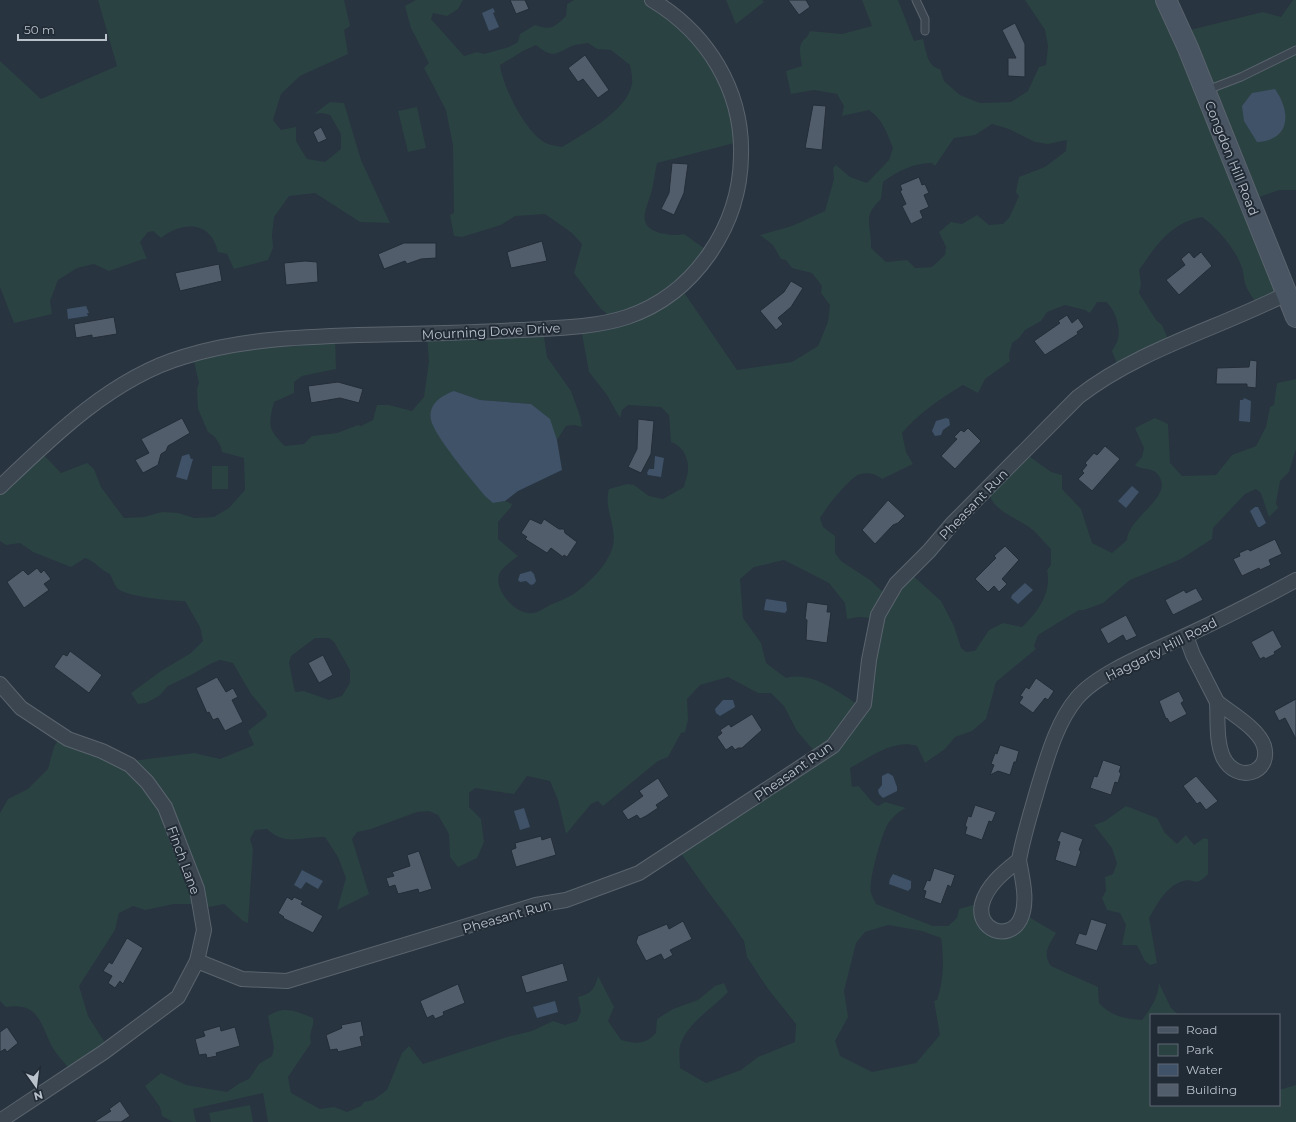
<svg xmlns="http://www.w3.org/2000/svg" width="1296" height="1122" viewBox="0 0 1296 1122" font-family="Montserrat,sans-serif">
<rect width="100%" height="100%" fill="#283440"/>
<g fill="#2b4242" fill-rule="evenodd">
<path d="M98 0H344L350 26 344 30 348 54 300 76 281 94 273 120 281 130 296 127V141L307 159 325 162 341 149V134L330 115 322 113 314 114 330 102 344 103 361 160 390 223 360 222 315 193 289 196 274 217 272 235 273 248 268 260 234 269 227 254 218 252C211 221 183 221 161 238L153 231 148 232 140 242 147 259H143L109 271 94 264 77 268 58 280 50 301 52 314 14 323 0 287V61L41 99 117 66Z"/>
<path d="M416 0H463L458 9 447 16 433 13 431 19 464 56 477 52 484 54 509 47 518 42 520 34 535 25C551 31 555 27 566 16L567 4 574 0H652L671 12 729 83 742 141 657 163C655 172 654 181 652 190 648 207 634 226 660 233 670 235 675 236 684 234L708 251 681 288 737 370 792 362 818 346 828 322 830 305 821 293 822 286 812 273 792 268 786 260 781 259 773 245 760 235 792 226 825 211 834 179 833 168 836 165 850 177 867 183 889 160 893 148C887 133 883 120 869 110L842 116 844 106 837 94 814 90 791 94 786 71 802 66C801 59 798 48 802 42 806 37 808 37 810 31L842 34 872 26 862 0H898L914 41 923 39C926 50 927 67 940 69L944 81 960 95 980 103 1011 102 1028 91 1039 67 1046 65 1048 46 1045 30 1025 0H1180L1171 4 1182 32 1263 12 1281 17 1293 0H1296V190H1279L1251 200 1285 295 1259 307C1255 301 1249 293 1246 286 1243 279 1244 271 1241 265 1235 249 1216 226 1202 217 1170 223 1156 246 1139 270L1141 284 1139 293 1156 320 1162 325 1172 348 1121 374 1112 351C1114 347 1117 343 1118 339 1121 328 1115 309 1106 302H1097L1090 313 1085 310 1065 305 1047 312 1041 321 1025 330 1019 338 1012 343 1009 355 1010 361 985 379 978 393 963 385C940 399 919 413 902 433L906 452 913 464 882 479C876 473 864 471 856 476 844 485 828 505 820 518L823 527 835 536V553L841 561 870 580 886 595 911 574 941 601 954 626 961 648 966 652 975 651 989 630 1003 623 1022 627C1038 612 1052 592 1047 570L1051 565V549C1045 543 1040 537 1034 531 1022 520 994 512 990 495L1026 454 1051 472 1062 475V489L1081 509 1092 543 1112 553 1127 540C1128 517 1173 498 1159 476 1153 466 1142 471 1135 465L1142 457 1144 448 1135 428 1155 418 1168 424 1170 463 1182 476 1216 475 1232 455 1256 446 1266 427 1270 407 1274 405 1277 383 1296 379V449L1289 472 1280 481 1276 503 1278 508 1269 517 1261 493 1256 489 1245 494 1213 528 1212 539 1181 559 1130 580 1103 603 1084 610H1079L1038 635 1034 646 1036 649 996 682 986 719 972 731 955 737 945 749 925 763 917 746C894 738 869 758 850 768L852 787 858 786C866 793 869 801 878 806L885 802 906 808C897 812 888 821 885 830 880 841 868 883 871 893 872 897 875 901 876 904L933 926H948L957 918 959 909 981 903C993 924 998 930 1021 915L1029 917 1056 933C1049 945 1042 953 1051 966L1098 987 1099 1003C1111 1016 1125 1019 1142 1020 1151 1008 1158 998 1159 983L1171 1008 1179 1015H1151V1105H1279V1090L1296 1085V1122H268L263 1093 193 1109 196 1122H173L162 1116 160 1107 145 1086 161 1073 186 1085 227 1092 240 1083 249 1079 259 1064 272 1056 274 1048 268 1016C284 1005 296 1011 313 1018 315 1027 308 1032 311 1043L288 1077 291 1093 320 1109 334 1107 347 1112 361 1106 364 1102 373 1100 387 1090 402 1053 409 1046 423 1064 507 1037 532 1031 553 1021 565 1025 577 1021 581 1011 578 997C591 994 595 989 598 976L614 1007 608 1021 621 1040C636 1044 645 1045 656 1033L657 1019 673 1009 698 1000 715 986 724 983 728 992C713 1008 689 1022 681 1043 678 1049 680 1061 680 1068L706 1083 741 1070 758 1057 795 1042 796 1024 768 989 747 957 744 941 731 922 709 893 680 852 815 752 797 731 784 706 771 693H758L728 677 700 685 687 699 688 720 685 732 681 733 668 757 658 761 603 806 598 801 591 804 566 834 558 800 550 781 527 776 514 794 475 788 469 793V807L481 819 484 842 477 858 458 867 450 857 449 834 438 815 429 811 417 812 371 829 357 832 352 839 369 894 337 910 346 878 338 857 325 837C302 836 286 847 267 829L255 830 250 839 253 849 248 923 243 921 224 904 199 909 195 904H174L145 910 133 906 119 913 115 930 79 986 88 1016 107 1046 72 1072C66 1065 59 1057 54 1050 40 1026 41 1002 6 1007L0 1001V813L8 799 28 789 48 769 54 747 62 732 132 761 194 753 220 759 254 745 248 731 267 716 266 712 251 694 233 663 220 660 210 664 191 675 168 686 159 696 146 703 138 704 131 693 161 671 191 653 203 641 200 627 185 601C171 601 126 597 117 588 114 584 112 578 110 574 100 570 95 561 85 558L71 567 33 552 20 543 6 545 0 541V489L41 452 61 473 87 463 94 469 101 487 124 518 144 517 162 512 178 513 194 518 214 517 229 508 245 490 244 458 222 452 221 447 215 437 208 432 198 409 197 389 199 383 193 357 335 338 336 369 302 376 294 382V393L274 402C268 425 268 430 285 446L304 444 312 436 337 433 358 425 361 426 373 420 377 405H389L412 411 424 397 429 361 427 337 543 330 547 357 571 391 580 416 582 427 574 425 566 426 557 440 531 404 480 400 454 391 493 503 505 501 512 504 511 507 498 522V539L518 556C512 561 501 568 499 575 494 591 517 616 533 613 540 612 544 608 550 605 557 602 565 599 572 595 587 585 606 567 612 549 619 529 603 510 609 489L627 484 634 485 649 496 663 499 684 487C685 481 689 473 688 467 688 456 681 445 671 442L669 415 661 407 628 405 622 410 620 418 607 395 589 372 581 328 614 320 600 308 574 273 582 244 572 233 545 214 515 216 501 225 462 237 454 236 450 215 454 213 453 145 446 110 424 68 429 63 411 28 405 6ZM588 43 597 49 611 50 630 65C631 71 633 79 632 84 627 111 585 133 562 147 557 146 549 145 544 142 525 131 503 87 500 65L523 51 536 45C553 59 555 54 572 46 577 44 583 44 588 43ZM992 124 1009 129 1035 142 1048 144 1067 140 1066 151 1045 167 1019 177 1016 192 1019 196 1009 218 1003 224 989 225 977 215 962 224 951 222 939 232 946 247 945 255 932 267 915 268 907 260 886 262 871 248C872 224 861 218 881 199L883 182C897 171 914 163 932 163L935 166 954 138 975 135ZM784 560 829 583 845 603 847 619 859 617 878 619 875 677 859 705C838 692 812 671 786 678L766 663 761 643 743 618 740 579 754 567ZM315 638H329L334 642 350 670V683L342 696 329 700 304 691 295 692 289 663 291 656ZM888 925 922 931 941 938C944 959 944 980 937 1000L934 1001 940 1035 916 1063 872 1072 840 1056 835 1041 848 1017 844 991 856 943 865 932Z"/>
<polygon points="726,0 762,0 764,2 736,24"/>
<polygon points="417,107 426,148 408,152 398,111"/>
<rect x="212" y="466" width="16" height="23"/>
<path d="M1126 806 1157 818 1165 833 1177 844 1186 835 1194 845 1204 838 1208 839V874C1194 889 1195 877 1183 881 1165 887 1158 903 1149 918L1157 963 1150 965 1145 961 1137 945H1122L1126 925 1120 913 1107 910 1102 898 1106 891 1105 877 1113 874 1117 863 1112 848 1094 825 1105 821Z"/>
<polygon points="250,1105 253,1122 211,1122 209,1113"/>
</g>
<g fill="#3f5268">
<polygon points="493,8 495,12 493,13 499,27 489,31 482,13"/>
<path d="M1275 89C1291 112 1291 140 1257 142L1244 121 1242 106 1252 93Z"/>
<polygon points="86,306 89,313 87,313 88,316 68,319 67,309"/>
<path d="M454 391 480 400 531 404 550 419 557 440 562 470 518 491 505 501 493 503 485 496C472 480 435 437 431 420 428 404 441 396 454 391Z"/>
<polygon points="1244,398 1251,401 1250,422 1239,421 1240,400 1243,400"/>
<polygon points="946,418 949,419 950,425 943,430 941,435 935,436 932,431 936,421"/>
<polygon points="189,454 191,459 193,459 187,480 176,477 182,456"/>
<polygon points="655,456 664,458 661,477 648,475 647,473 649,469 654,469"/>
<polygon points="1132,486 1139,492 1126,508 1118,501"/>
<polygon points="1255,507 1258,507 1266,523 1260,527 1258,527 1250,511"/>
<polygon points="531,571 534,574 536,581 534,584 531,585 526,581 520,582 518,580 520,574"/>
<polygon points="1025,583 1033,590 1018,604 1011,598 1012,595"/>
<polygon points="766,599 786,602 787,610 785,613 764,610"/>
<polygon points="723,700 733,700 735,707 720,716 716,713 715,709"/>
<polygon points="888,773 893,776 897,787 897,791 883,798 879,794 878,790 882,785 882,776"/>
<polygon points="524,808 530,827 520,830 514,811"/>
<polygon points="302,870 323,881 318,889 306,882 301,889 294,885"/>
<polygon points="893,874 911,881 911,888 908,891 889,884 890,879"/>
<polygon points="555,1001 558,1012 537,1018 533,1007"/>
</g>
<g fill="#515d6b" stroke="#232d38">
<polygon points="510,0 525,0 529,9 516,14"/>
<polygon points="788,0 806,0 810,7 799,15"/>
<polygon points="1015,23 1025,44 1025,77 1008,76 1008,58 1016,58 1002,30"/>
<polygon points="585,55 609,90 598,98 583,79 578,82 568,68"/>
<polygon points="813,105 826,106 822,150 805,148"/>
<polygon points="321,127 327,139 318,143 313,132"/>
<polygon points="672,163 688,164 684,193 674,215 661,209 669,193"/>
<polygon points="919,177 922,185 925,184 929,193 924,195 929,207 920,211 923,218 911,224 902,206 906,204 900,191 902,190 900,185"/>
<polygon points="542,241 547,261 511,268 507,252"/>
<polygon points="404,243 436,243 436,258 421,259 407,264 405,261 384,269 378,254"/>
<polygon points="1189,252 1194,258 1201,252 1212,266 1179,295 1166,280 1185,265 1181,259"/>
<polygon points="305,261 317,262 318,282 286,285 284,263"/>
<polygon points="219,264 222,281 180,291 175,273"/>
<polygon points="791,281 803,288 791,307 778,318 783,324 776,330 760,311 784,292"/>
<polygon points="1067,315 1072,323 1078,318 1084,327 1077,332 1078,334 1045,355 1034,341 1060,323 1058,321"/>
<polygon points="114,317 117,334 92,338 92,335 76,338 74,324"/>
<polygon points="1250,360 1257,361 1256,388 1247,387 1247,384 1216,384 1217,368 1249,367"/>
<polygon points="338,382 363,389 359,403 340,398 311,403 308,386"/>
<polygon points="182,418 190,433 168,446 166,451 161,454 158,465 143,473 135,460 149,453 141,439"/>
<polygon points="638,419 654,421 651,454 641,473 628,467 637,449"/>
<polygon points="968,428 981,441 955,469 941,456 957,439 954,437 961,430 964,432"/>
<polygon points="1105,446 1120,459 1092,491 1078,479 1084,473 1082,471 1087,465 1085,463 1094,453 1097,455"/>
<polygon points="888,500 905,516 898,523 893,525 875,544 862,530"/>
<polygon points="530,519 541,524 544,519 559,529 564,529 565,533 577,542 567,557 564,555 563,557 551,548 547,553 525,539 527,537 521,533"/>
<polygon points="1275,539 1282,554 1269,560 1271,565 1260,570 1259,568 1242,576 1233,559 1240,556 1239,553 1248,549 1250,551"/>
<polygon points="1005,546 1019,560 1002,579 1007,584 999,592 994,586 988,592 975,579 996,558 994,556"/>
<polygon points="37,568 41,573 44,570 51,579 44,584 49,590 24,608 7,582 23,570 28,575"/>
<polygon points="1196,588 1203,600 1173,615 1165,600 1184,590 1186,593"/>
<polygon points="807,602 828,605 827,612 831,612 827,643 806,640 807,620 805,619"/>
<polygon points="1126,615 1137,636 1126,641 1123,635 1108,644 1100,629"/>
<polygon points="1273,630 1282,647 1274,652 1275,654 1265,659 1264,657 1260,659 1251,642"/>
<polygon points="70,651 102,675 89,693 54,667 63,654 67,656"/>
<polygon points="323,655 333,675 319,683 308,663"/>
<polygon points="217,677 226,692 233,688 238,697 232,700 243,722 225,731 218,718 213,720 209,712 207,713 196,688"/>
<polygon points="1036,678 1054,691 1048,700 1045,698 1033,713 1019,703 1023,697 1020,696 1026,687 1029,689"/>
<polygon points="1179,691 1184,701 1181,703 1187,714 1170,723 1167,718 1166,719 1159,701"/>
<polygon points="1296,699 1296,739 1285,718 1279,721 1274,711"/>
<polygon points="752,714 762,730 742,748 738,748 735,750 732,746 726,750 717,737 722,733 720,730 729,724 731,727"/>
<polygon points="1000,745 1019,751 1016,762 1014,762 1010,775 998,771 990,775 994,765 991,764 995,753 997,754"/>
<polygon points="1103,760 1121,766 1119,772 1121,773 1118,783 1115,782 1111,795 1090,788 1094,776 1097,777"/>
<polygon points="1196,776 1218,801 1206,810 1200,802 1197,804 1183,786"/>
<polygon points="658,778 669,796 656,805 658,808 646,816 640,819 637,815 628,820 622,811 643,796 639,791"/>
<polygon points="975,805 996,812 992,822 989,821 982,840 965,834 967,827 965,826 968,816 971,817"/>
<polygon points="1061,831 1083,839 1079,850 1081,851 1076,867 1055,860 1060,842 1057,841"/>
<polygon points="541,836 542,840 551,837 556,855 516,867 511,850 516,848 515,843"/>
<polygon points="419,851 432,889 419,893 418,889 398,894 395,885 389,887 386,878 394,876 392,872 410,866 407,855"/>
<polygon points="934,868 955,875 951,887 948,885 941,904 924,898 926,891 923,890 927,880 930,881"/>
<polygon points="287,897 292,900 294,897 303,901 301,904 323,916 313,933 283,918 284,917 278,913"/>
<polygon points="1091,919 1107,924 1097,951 1075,944 1079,933 1086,935"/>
<polygon points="683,921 692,939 670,950 673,955 664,960 661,954 646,961 636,942 638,936 667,924 669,929"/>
<polygon points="127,938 143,948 123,984 120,981 115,988 108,983 112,976 103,971 109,962 112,964"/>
<polygon points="563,963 568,981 526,993 521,976"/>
<polygon points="458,984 465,1003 443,1012 444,1015 435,1019 433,1015 427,1018 420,1001"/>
<polygon points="361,1021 364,1036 360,1037 362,1046 338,1052 337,1049 330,1050 326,1035 342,1028 341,1025"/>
<polygon points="220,1026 221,1031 235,1027 240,1046 216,1053 217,1056 207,1058 206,1054 199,1055 195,1039 205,1036 203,1031"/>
<polygon points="7,1027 18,1043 7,1052 5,1049 0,1052 0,1032"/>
<polygon points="120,1101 130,1116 121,1122 94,1122 111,1111 109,1109"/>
</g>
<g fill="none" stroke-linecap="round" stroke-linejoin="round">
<defs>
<g id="lane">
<polyline points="916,0 925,19 925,31"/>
<polyline points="1207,90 1241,77 1296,50"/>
</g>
<g id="street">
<path d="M0 487C52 437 112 378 183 357 240 339 300 337 359 335 413 334 467 333 520 330 556 328 593 328 627 317 695 294 740 226 741 156 743 90 707 33 652 0"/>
<polyline points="1186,636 1193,655 1217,702"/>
<polyline points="0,684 21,708 68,739 102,751 130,765 147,782 165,807 197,889 204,930 197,961 178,997 104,1052 0,1121"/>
<path d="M1217 702C1231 713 1259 729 1264 746 1272 774 1236 784 1223 757 1216 741 1218 720 1217 702Z"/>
<path d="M1019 860C1024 833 1032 809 1039 784 1048 755 1057 722 1077 698 1099 672 1154 651 1185 636 1222 619 1259 600 1296 580"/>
<path d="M1019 860C1022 878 1029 902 1020 920 1008 942 976 930 982 904 987 885 1004 872 1019 860Z"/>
<path d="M197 961 242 979 287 981 536 905 566 900 639 873 833 746 864 704 869 660 878 615 896 584 929 551 952 524 1078 397C1140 349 1217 329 1286 294"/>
</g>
<polyline id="secondary" points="1166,0 1188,48 1296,317"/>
</defs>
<use href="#lane" stroke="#5a646e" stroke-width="9"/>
<use href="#street" stroke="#5a646e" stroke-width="16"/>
<use href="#secondary" stroke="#5a646e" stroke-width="22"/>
<use href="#lane" stroke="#3c4650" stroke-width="7"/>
<use href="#street" stroke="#3c4650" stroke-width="14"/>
<use href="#secondary" stroke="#4a5563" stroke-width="20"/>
</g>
<g text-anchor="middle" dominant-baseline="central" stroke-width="4" stroke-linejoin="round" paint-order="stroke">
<g font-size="13" fill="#b9c1cb" stroke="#212b36">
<text transform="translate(1232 158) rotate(68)">Congdon Hill Road</text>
<text transform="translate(491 331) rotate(-3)">Mourning Dove Drive</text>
<text transform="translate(973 504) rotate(-46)">Pheasant Run</text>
<text transform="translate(1161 649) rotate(-27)">Haggarty Hill Road</text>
<text transform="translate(793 771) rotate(-35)">Pheasant Run</text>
<text transform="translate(184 860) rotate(70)">Finch Lane</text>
<text transform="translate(507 916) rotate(-16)">Pheasant Run</text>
</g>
</g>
<rect x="1150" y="1014" width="130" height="92" fill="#212b36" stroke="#5e6772"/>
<rect x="1158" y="1027" width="20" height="6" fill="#4a5563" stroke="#5e6772"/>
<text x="1186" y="1034" font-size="12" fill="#b9c1cb">Road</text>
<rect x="1158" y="1044" width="20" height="12" fill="#2b4242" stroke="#5e6772"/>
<text x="1186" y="1054" font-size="12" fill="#b9c1cb">Park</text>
<rect x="1158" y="1064" width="20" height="12" fill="#3f5268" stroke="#5e6772"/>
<text x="1186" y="1074" font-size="12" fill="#b9c1cb">Water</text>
<rect x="1158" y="1084" width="20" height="12" fill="#515d6b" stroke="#5e6772"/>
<text x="1186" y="1094" font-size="12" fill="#b9c1cb">Building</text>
<g transform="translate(36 1086) rotate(166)" stroke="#212b36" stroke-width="3" paint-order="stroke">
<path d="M0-3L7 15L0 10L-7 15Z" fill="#b9c1cb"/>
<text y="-6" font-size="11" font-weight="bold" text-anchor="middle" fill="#b9c1cb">N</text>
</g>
<path d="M18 34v6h88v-6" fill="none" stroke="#b9c1cb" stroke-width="2"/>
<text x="24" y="34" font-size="12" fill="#b9c1cb" stroke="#212b36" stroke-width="3" paint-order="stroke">50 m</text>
</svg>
